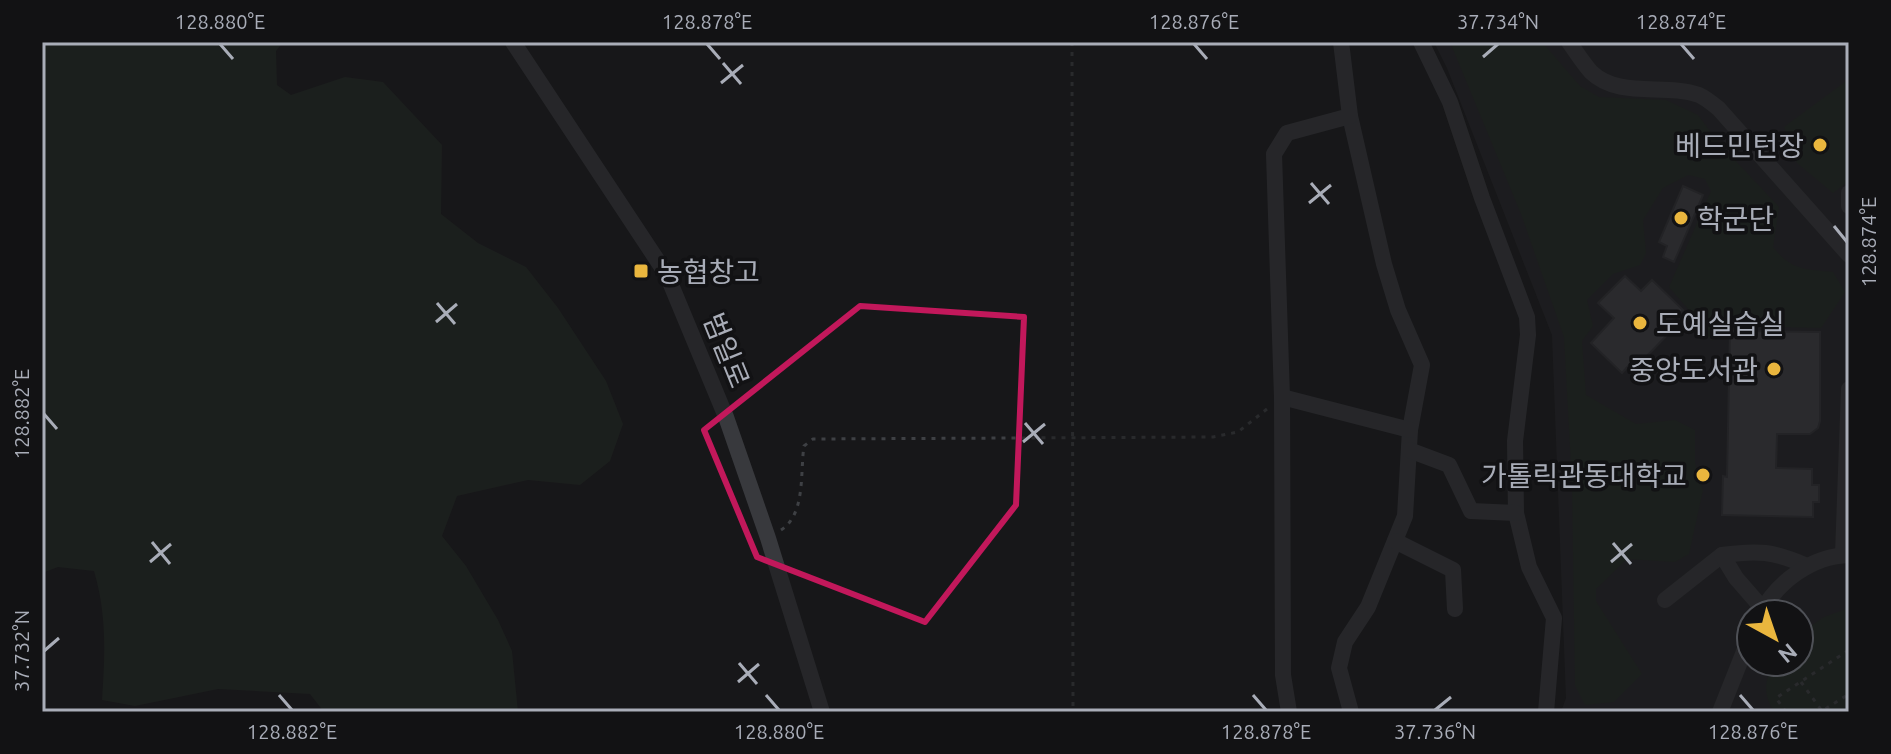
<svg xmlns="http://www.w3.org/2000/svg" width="1891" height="754" viewBox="0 0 1891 754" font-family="Ubuntu,'Noto Sans KR',sans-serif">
<rect width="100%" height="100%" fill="#171719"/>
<path fill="#232326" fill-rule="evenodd" d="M1434 42H1849V712H1561L1566 698 1552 335 1447 68ZM1751 614H1799V662H1751Z"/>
<g fill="#212822">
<path d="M42 42H283L276 51 277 85 291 95 345 77 383 82 442 145 441 214 478 243 526 267 558 308 606 381 623 424 610 461 580 485 528 480 457 496 442 536 466 566 498 620 512 651 518 712H324L310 694 218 689 135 706 102 700C105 655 107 615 94 571L58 567 42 573Z"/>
<path d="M1450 42H1542L1580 86 1599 97 1666 100 1698 115 1718 142 1779 207 1773 247C1792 271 1805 269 1833 272L1845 292 1821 328 1733 326 1721 328 1713 341 1692 324 1688 309 1669 287 1711 191 1705 179 1688 175 1663 188 1643 220 1646 253 1640 265 1613 274 1587 300 1593 326 1582 341 1586 395 1636 424 1675 420 1695 430V463L1703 490 1689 554 1675 562 1627 559 1596 589V601L1642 674 1614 702 1585 705 1575 685 1572 484 1564 337 1521 214Z"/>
<polygon points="1849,79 1849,181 1833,193 1797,163 1784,127"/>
<path d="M1849 608V712H1774C1763 695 1764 679 1775 662H1799V634L1824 617Z"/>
</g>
<g fill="#414246" stroke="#313135" stroke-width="2">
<polygon points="1683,186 1703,195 1674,262 1663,257 1667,246 1659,242"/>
<polygon points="1625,276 1641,291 1652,280 1683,310 1665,328 1670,332 1642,361 1637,356 1622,373 1591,343 1614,318 1598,303"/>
<polygon points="1730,331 1820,332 1820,421 1818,428 1810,434 1777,434 1776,468 1812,469 1812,485 1819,485 1819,502 1813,502 1813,517 1722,515 1723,476 1727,477"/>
</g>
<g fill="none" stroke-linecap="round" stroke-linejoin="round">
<g stroke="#3e4044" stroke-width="3" stroke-dasharray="4 6" stroke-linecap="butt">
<polyline points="1072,42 1073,712"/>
<path d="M781 530C806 514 800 472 804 446L813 439 1213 437 1238 432 1267 409"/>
<polyline points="1801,682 1822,711 1849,694"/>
<polyline points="1786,712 1776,698 1849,650"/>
</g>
<g stroke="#38393d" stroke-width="16">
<polyline points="513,42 667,275 726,417 768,538 822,712"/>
<polyline points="1421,42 1450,102 1482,198 1527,317 1528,335 1515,441 1516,513 1529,567 1554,618 1546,712"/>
<path d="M1569 42C1576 52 1583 63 1591 72 1619 99 1665 83 1699 95 1706 98 1713 104 1719 109L1849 255"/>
<polyline points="1350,116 1384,264 1398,310 1422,365 1410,430 1405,516 1368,607 1345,642 1339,668 1351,712"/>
<polyline points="1849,193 1849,206"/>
<polyline points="1282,397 1410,430"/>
<polyline points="1409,450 1449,465 1471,511 1516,513"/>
<polyline points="1395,541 1453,570 1455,609"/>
<polyline points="1843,555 1849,389"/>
<polyline points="1665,600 1722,555"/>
<path d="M1763 609 1736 578 1722 555C1758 550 1773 551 1807 566"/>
<path d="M1760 614C1778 581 1812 556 1849 555"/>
<polyline points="1289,712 1283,675 1282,397 1274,154 1287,133 1350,116 1341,42"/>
<polyline points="1720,712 1751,634"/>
</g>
</g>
<path d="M0 0H1891V754H0ZM860 306 1024 317 1016 505 925 622 757 557 704 430Z" fill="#171719" fill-opacity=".55" fill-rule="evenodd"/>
<path fill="none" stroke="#c2185b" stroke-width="6" stroke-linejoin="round" d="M860 306 1024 317 1016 505 925 622 757 557 704 430Z"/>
<path fill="none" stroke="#a9adb8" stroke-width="3" d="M220 44 233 59M707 44 720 59M1194 44 1207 59M1681 44 1694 59M1483 57 1498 44M723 63 741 84M721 83 743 65M1311 183 1329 204M1309 203 1331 185M1834 226 1847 242M437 303 455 324M436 322 457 304M44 414 57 429M1025 423 1043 444M1023 442 1045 424M152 542 170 564M1613 543 1631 564M150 562 171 544M1611 562 1632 544M44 651 59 638M739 663 757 684M738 682 759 664M279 695 292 710M766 695 779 710M1253 695 1266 710M1740 695 1753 710M1435 710 1451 697"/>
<g fill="#eab63e" stroke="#121214" stroke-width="3">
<circle cx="1820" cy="145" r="8"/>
<circle cx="1681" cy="218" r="8"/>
<rect x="633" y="263" width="16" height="16" rx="4"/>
<circle cx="1640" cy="323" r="8"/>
<circle cx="1774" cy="369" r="8"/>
<circle cx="1703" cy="475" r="8"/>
</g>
<g text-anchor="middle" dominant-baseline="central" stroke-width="7" stroke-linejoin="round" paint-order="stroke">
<g font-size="28" fill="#a9adb8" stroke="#121214" text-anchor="end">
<text x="1804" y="145">베드민턴장</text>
<text x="1697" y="218" text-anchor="start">학군단</text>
<text x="657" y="271" text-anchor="start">농협창고</text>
<text x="1656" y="323" text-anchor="start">도예실습실</text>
<text x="1758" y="369">중앙도서관</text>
<text x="1687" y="475">가톨릭관동대학교</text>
</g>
<g font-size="28" fill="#a9adb8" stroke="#121214">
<text transform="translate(727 350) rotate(68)">범일로</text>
</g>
</g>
<rect width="1891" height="754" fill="none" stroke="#121214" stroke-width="88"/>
<g transform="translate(1775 638) rotate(140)"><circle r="38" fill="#121214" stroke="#4e5056" stroke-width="2"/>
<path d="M0-6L14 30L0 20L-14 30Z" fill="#eab63e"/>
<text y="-12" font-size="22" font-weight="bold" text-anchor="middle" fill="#a9adb8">N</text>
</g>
<rect x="44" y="44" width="1803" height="666" fill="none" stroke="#a9adb8" stroke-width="3"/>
<g font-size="20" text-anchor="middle" fill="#a9adb8">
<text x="220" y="29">128.880°E</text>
<text x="707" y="29">128.878°E</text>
<text x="1194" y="29">128.876°E</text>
<text x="1498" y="29">37.734°N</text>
<text x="1681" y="29">128.874°E</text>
<text transform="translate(1869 242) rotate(-90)" y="7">128.874°E</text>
<text transform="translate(22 414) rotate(-90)" y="7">128.882°E</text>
<text transform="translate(22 651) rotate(-90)" y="7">37.732°N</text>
<text x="292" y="739">128.882°E</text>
<text x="779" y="739">128.880°E</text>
<text x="1266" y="739">128.878°E</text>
<text x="1435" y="739">37.736°N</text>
<text x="1753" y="739">128.876°E</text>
</g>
</svg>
